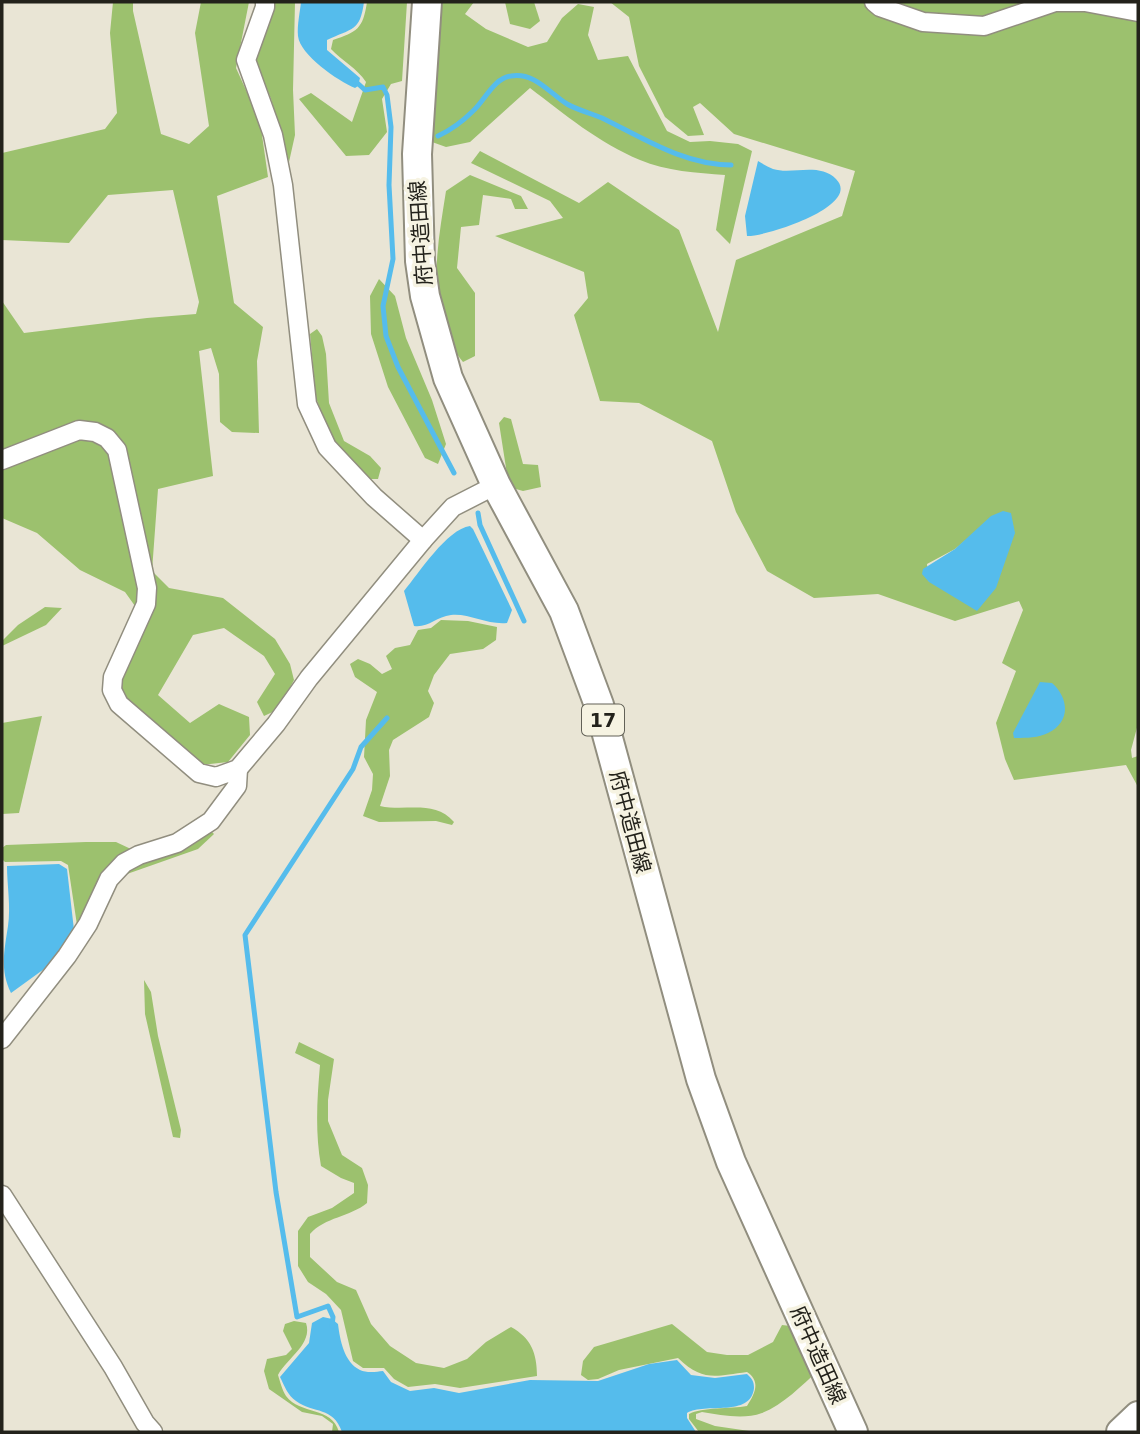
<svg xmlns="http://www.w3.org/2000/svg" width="1140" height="1434" viewBox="0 0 1140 1434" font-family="'DejaVu Sans','Noto Sans JP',sans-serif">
<rect width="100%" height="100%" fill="#e9e5d5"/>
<g fill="#9cc16e" fill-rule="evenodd">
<polygon points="113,2 133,2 133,11 161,134 189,144 209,126 195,33 201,2 249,2 236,68 260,121 268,177 217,196 234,303 263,327 257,361 259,433 232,432 220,422 219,374 211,348 199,351 213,476 158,489 152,571 169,588 223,598 275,639 290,664 294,680 279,709 264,716 257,702 275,674 264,656 224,628 193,635 158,695 190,723 219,704 249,717 250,735 228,762 201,765 124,696 119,684 145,620 125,592 80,570 37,533 2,518 2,301 24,333 147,318 196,314 199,302 173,190 108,195 69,243 2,240 2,153 105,129 117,113 110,33"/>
<polygon points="273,2 295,2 293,90 295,135 289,162 271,99 254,56"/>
<path d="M367 2H407L402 81 391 84 382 99 387 132 369 155 346 156 299 99 311 93 352 122 366 82C357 68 342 61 331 49L333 40C357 32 363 29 367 2Z"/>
<path d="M441 2H474L465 14 486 29 528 47 547 42 562 18 578 4 594 7 588 35 598 60 628 56 667 131 690 142 710 141 738 144 752 151 730 244 716 230 725 175C697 173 666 171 640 160 599 143 564 114 530 88L470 142 446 147 432 142Z"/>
<polygon points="505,2 534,2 540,21 530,29 510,24"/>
<path d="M610 2H1138V724L1131 750 1132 758 1138 756V787L1126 765 1014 780 1005 759 996 723 1016 671 1002 663 1023 610 1019 601 955 621 878 594 814 598 767 571 736 512 712 441 639 403 600 401 574 315 588 298 584 272 495 236 563 218 550 201 471 163 480 151 579 203 608 182 679 230 718 332 736 260 842 216 855 171 734 134 700 103 693 107 704 135 688 136 665 117 639 66 629 17ZM973 534 929 582 927 564 955 549Z"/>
<path d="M470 175 521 196 528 209H515L511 199 483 195 479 225 461 227 457 268 475 293V356L463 362C424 313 437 248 446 191Z"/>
<polygon points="379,279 395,296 406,338 432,400 446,444 438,464 425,458 388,387 371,334 370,296"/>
<polygon points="317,329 322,336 326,354 329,403 344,441 370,456 381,468 378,479 369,479 331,437 316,398 310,334"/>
<polygon points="504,417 511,419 523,464 538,465 541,487 523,491 509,487 499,423"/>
<polygon points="45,607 62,608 46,625 2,646 2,641 18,625"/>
<path d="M441 620 468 621 497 627 496 640 483 649 450 654 434 675 428 691 434 703 429 717 393 740 389 750 390 776 380 806C406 812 434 799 454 822L452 825 436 821 379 822 363 816 372 790 373 774 364 757 366 720 377 692 355 677 350 664 358 659 370 664 382 674 392 669 386 656 395 648 410 645 418 630 431 628Z"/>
<polygon points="42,716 19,813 2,814 2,723"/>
<polygon points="211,831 214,834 198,849 127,874 138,861"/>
<polygon points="86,842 116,842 133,850 101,882 77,925 68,865 61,861 5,862 2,859 2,848 6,845"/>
<polygon points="144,980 151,992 158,1036 181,1130 180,1138 173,1137 145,1014"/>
<path d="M299 1042 334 1059 328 1100V1121L342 1155 362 1168 368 1185 367 1203C350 1217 325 1217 310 1234V1257L337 1282 356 1290 371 1324 390 1346 416 1363 444 1368 467 1359 486 1342 511 1327C531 1338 537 1353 537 1376L460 1388 435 1384 408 1387 394 1379 384 1368H363L353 1361 341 1310 326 1294 308 1282 298 1266V1231L308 1217 332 1208 354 1193V1183L341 1178 321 1166C315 1132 317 1099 320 1065L295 1053Z"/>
<path d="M294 1321 306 1323C313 1344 287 1358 278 1375 280 1381 282 1390 286 1396 300 1415 332 1406 339 1432H332L333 1424 322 1416 302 1412 269 1389 264 1371 267 1359 286 1355 292 1349 283 1331 285 1324Z"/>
<path d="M672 1324 707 1352 727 1355H748L773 1342 782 1325 799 1327 819 1370C802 1385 783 1405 762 1413 743 1420 721 1415 702 1412L696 1414V1419L715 1426 756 1432H699L689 1419V1414C702 1407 730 1409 747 1406 755 1394 761 1381 747 1372 715 1376 703 1382 678 1358L619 1370 598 1379 588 1380 581 1375 583 1361 594 1347Z"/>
</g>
<g fill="#55bcec">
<path d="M301 2H364C360 32 352 28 327 40V50L360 78 358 86 355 88C338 81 300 55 298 36 297 25 300 12 301 2Z"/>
<path d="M758 161C763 164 768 167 773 169 792 175 819 162 836 179 863 206 764 237 747 236L745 216Z"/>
<polygon points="1003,511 1011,513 1015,533 996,588 977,611 929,582 922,574 923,569 955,549 991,516"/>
<path d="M470 526 473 529 512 610 507 623C487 625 469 613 451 615 436 617 428 628 414 626L404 591C419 573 447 529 470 526Z"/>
<path d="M1040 682 1052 683C1069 698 1071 722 1048 733 1038 738 1025 738 1014 738L1013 733Z"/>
<path d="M59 864 67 869 74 930 51 964 11 993C0 970 4 952 8 926 11 907 7 885 7 866Z"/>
<path d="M323 1317 332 1319 338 1324C340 1340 344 1362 360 1370 366 1373 376 1372 383 1371L391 1382 410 1391 434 1388 459 1393 530 1380 598 1381 649 1364 677 1360 691 1375 715 1378 747 1374C752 1379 754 1381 754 1388 751 1418 705 1402 687 1413V1418L696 1432H342C333 1406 314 1414 296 1401 288 1396 284 1385 280 1377L309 1343 312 1323Z"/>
</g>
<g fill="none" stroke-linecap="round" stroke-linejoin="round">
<g stroke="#55bcec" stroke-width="5">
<polyline points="354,80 365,90 383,87 387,95 391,127 389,185 393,259 383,306 386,336 398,367 454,473"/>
<path d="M438 136C451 130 463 121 473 111 485 100 494 78 511 76 535 72 549 93 567 104 577 110 591 113 602 118 643 138 684 165 731 165"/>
<polyline points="478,513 480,525 524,621"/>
<polyline points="332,1326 333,1317 328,1306 297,1317 276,1192 245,935 353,769 361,747 387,718"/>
</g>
<defs>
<g id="minor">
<polyline points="265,2 265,7 246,60 273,135 283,185 307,404 327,447 374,497 423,540"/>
<polyline points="874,2 880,7 923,22 984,26 1055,2 1085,2 1138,12"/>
<polyline points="2,460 79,430 95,432 107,438 117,450 147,588 146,604 113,677 112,690 119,704 199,773 216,777 238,769 276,724 309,678 423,540 453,507 496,485"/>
<polyline points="2,1039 67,956 88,924 109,879 124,863 139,855 177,843 211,821 237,786 238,769"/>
<polyline points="2,1195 113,1367 145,1423 153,1432"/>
</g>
<polyline id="secondary" points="1120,1432 1138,1415"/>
<polyline id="primary" points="427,2 417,154 420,261 425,296 448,378 496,485 564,611 599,705 701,1079 731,1162 853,1432"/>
</defs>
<use href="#minor" stroke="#918e7f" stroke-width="21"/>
<use href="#secondary" stroke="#918e7f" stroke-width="30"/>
<use href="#primary" stroke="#918e7f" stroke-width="32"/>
<use href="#minor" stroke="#fff" stroke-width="18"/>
<use href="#secondary" stroke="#fff" stroke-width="26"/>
<use href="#primary" stroke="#fff" stroke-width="28"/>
</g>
<g text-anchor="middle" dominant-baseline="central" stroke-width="7" stroke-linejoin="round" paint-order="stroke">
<rect fill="#f6f3e2" stroke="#626157" stroke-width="2" x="582" y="704.5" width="42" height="31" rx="5"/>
<g font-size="19" font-weight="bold" fill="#23221b">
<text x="603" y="720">17</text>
</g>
<g font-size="21" fill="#23221b" stroke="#f6f3e2">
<text transform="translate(421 233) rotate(-94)">府中造田線</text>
<text transform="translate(630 822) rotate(75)">府中造田線</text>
<text transform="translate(818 1355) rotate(66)">府中造田線</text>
</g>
</g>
<rect width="1140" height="1434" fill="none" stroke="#23221b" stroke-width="7"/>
</svg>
